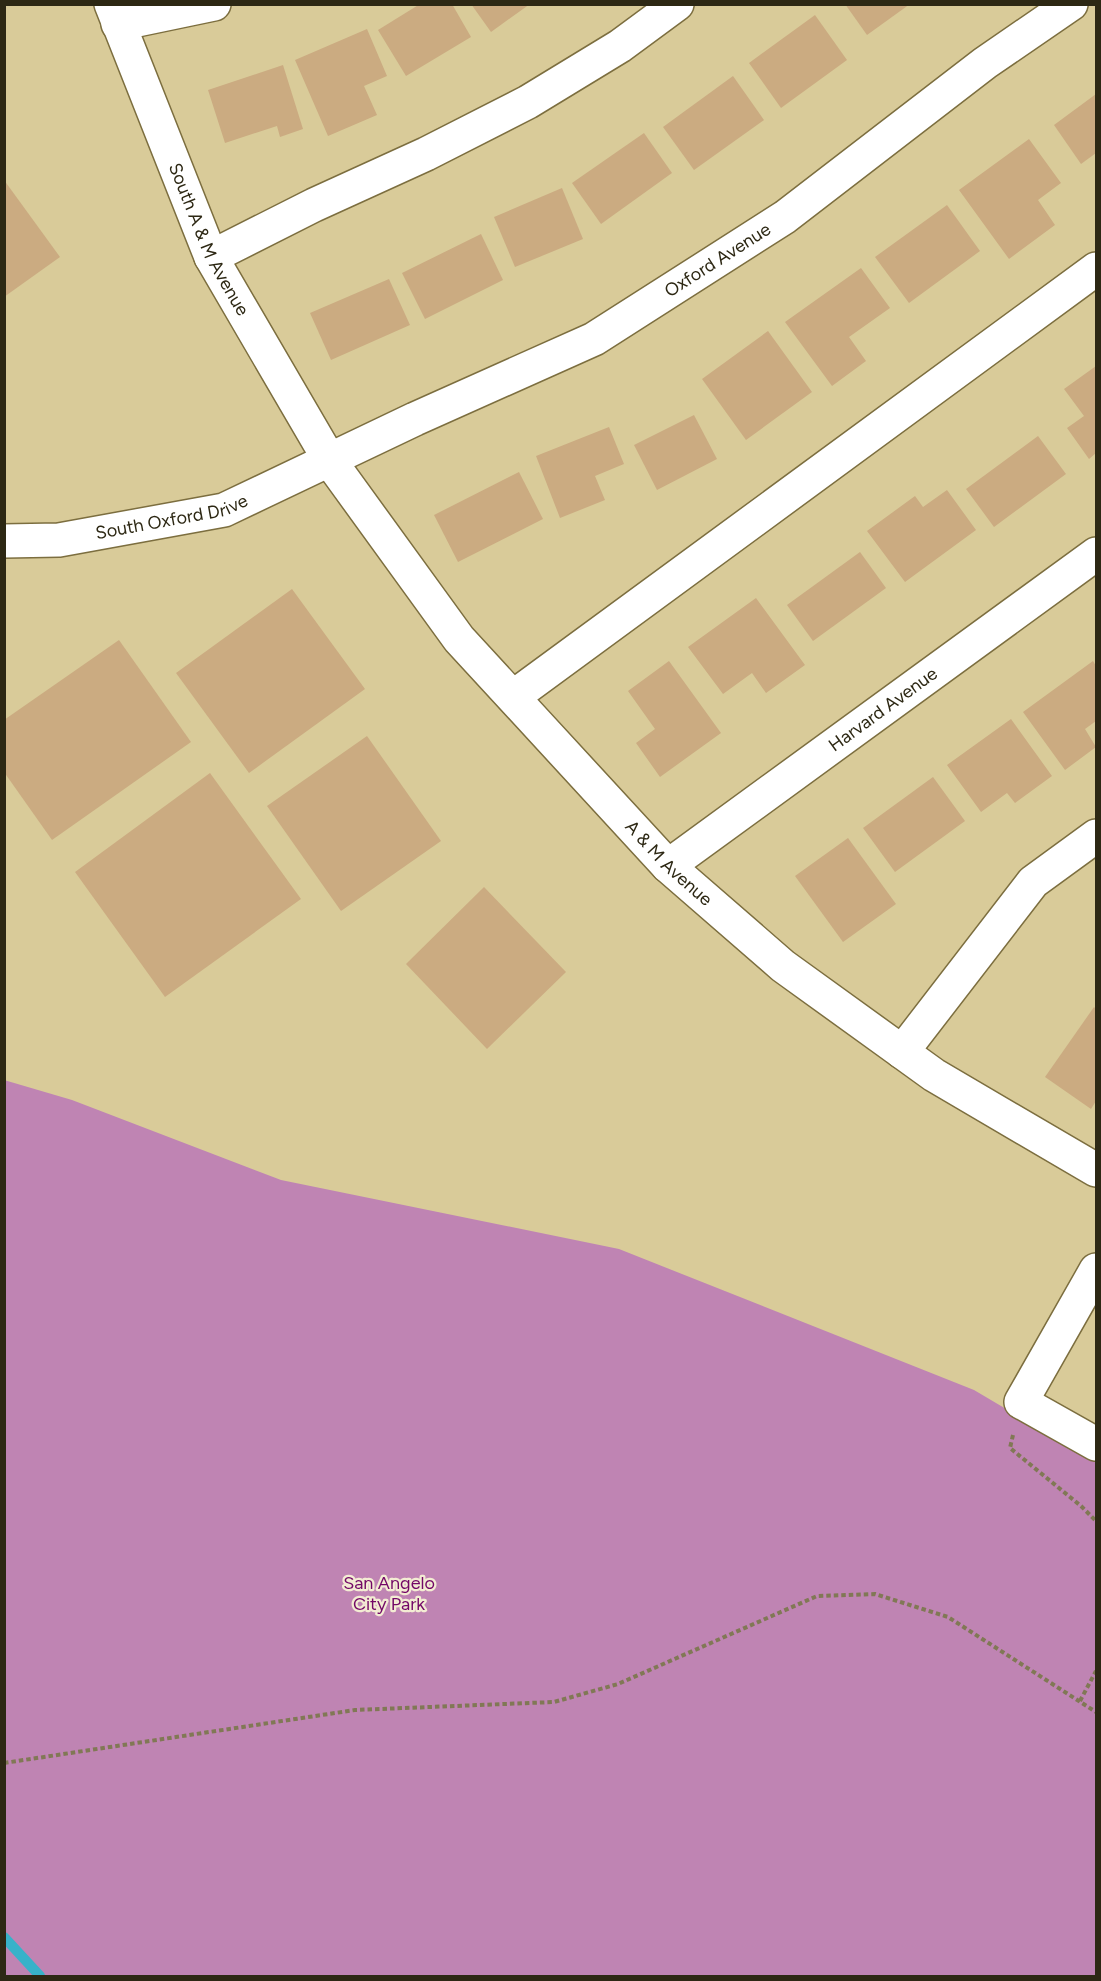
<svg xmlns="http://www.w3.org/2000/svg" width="1101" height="1981" viewBox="0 0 1101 1981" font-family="Figtree,sans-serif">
<rect width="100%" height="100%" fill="#d9cb99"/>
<polygon fill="#bf84b3" points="4,1080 72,1100 281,1180 619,1249 974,1390 1096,1462 1096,1976 5,1976"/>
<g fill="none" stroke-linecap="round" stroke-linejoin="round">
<polyline stroke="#38b2c9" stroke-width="10" points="4,1937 40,1976"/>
</g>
<g fill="#cbab81">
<polygon points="420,4 452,4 471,37 406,76 378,30"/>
<polygon points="471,4 530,4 491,32"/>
<polygon points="845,4 910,4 867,35"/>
<polygon points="815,15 847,60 781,108 749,63"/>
<polygon points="367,29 387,76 364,86 377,115 328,136 295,60"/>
<polygon points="283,65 303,129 280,137 277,126 225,143 208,90"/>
<polygon points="733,76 764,120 694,170 663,127"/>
<polygon points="1096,94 1096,153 1081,164 1054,125"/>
<polygon points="644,133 672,173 601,224 572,183"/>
<polygon points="1029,139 1061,183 1038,200 1055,225 1009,259 959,190"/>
<polygon points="4,180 60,257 4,297"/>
<polygon points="562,188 583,239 515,267 494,217"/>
<polygon points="947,205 980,251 909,303 875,257"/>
<polygon points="481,234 503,280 425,319 402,273"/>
<polygon points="861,268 890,308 849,337 866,361 832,386 785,322"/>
<polygon points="389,279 410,325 331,360 310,313"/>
<polygon points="768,331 812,392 746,440 702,379"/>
<polygon points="1096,366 1096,453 1089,459 1067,428 1084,416 1064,389"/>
<polygon points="694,415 717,459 657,490 634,445"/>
<polygon points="609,427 624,464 595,476 605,500 560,518 536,456"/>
<polygon points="1038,436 1066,474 994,527 966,489"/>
<polygon points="519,472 543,519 458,562 434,515"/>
<polygon points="947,490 976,530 905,582 867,531 915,496 923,507"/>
<polygon points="860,552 886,588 813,641 787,605"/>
<polygon points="292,589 365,689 249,773 176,673"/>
<polygon points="756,598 805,665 766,693 752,673 723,694 688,647"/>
<polygon points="119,640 191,742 52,840 4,772 4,720"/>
<polygon points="669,661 721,733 660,777 636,743 655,729 628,691"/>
<polygon points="1093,661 1096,666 1096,721 1085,729 1096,747 1065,770 1023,712"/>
<polygon points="1011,719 1052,776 1015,803 1007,793 981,812 947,765"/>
<polygon points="367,736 441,841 341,911 267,806"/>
<polygon points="210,773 301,899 165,997 75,872"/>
<polygon points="933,777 965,821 895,872 863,828"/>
<polygon points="848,838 896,904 843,942 795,876"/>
<polygon points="484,887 566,972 487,1049 406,964"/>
<polygon points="1094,1007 1096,1009 1096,1101 1091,1109 1045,1077"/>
</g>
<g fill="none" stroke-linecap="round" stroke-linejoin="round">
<defs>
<g id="minor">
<path id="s1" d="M111 4 211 257 330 461 459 639 668 866 783 966 934 1075 1096 1170"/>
<polyline points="118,24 214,4"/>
<polyline points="211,257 314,205 426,154 528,102 620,46 677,4"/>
<path id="s2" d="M4 541 59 540 224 510 415 419 594 339 785 217 985 63 1071 4"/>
<polyline points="513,697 1096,269"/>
<path id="s3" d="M668 866 1096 554"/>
<polyline points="902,1052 1033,882 1096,836"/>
<polyline points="1096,1270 1021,1402 1096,1444"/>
</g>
</defs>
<use href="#minor" stroke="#7c6e3f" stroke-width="36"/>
<g stroke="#817855" stroke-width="4" stroke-dasharray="4.5 3" stroke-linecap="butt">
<polyline points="1013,1435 1010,1448 1081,1506 1096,1521"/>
<polyline points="1080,1701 1096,1671"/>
<polyline points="4,1763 355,1710 554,1702 618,1684 817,1596 875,1594 948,1617 1096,1712"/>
</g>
<use href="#minor" stroke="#fff" stroke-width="33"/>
</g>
<g text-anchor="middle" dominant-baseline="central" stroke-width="4.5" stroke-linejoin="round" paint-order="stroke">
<g font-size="18" fill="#2d2814" stroke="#f3ecd3">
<text stroke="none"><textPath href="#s1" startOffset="255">South A &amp; M Avenue</textPath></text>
<text stroke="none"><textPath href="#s2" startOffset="777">Oxford Avenue</textPath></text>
<text stroke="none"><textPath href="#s2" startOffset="170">South Oxford Drive</textPath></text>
<text stroke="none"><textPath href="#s3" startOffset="266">Harvard Avenue</textPath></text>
<text stroke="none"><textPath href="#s1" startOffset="1035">A &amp; M Avenue</textPath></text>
</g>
<g font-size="18" fill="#730867" stroke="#f3ecd3">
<text x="389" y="1583">San Angelo<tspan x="389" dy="21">City Park</tspan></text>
</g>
</g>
<rect width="1101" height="1981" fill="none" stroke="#2d2814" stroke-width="12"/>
</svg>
